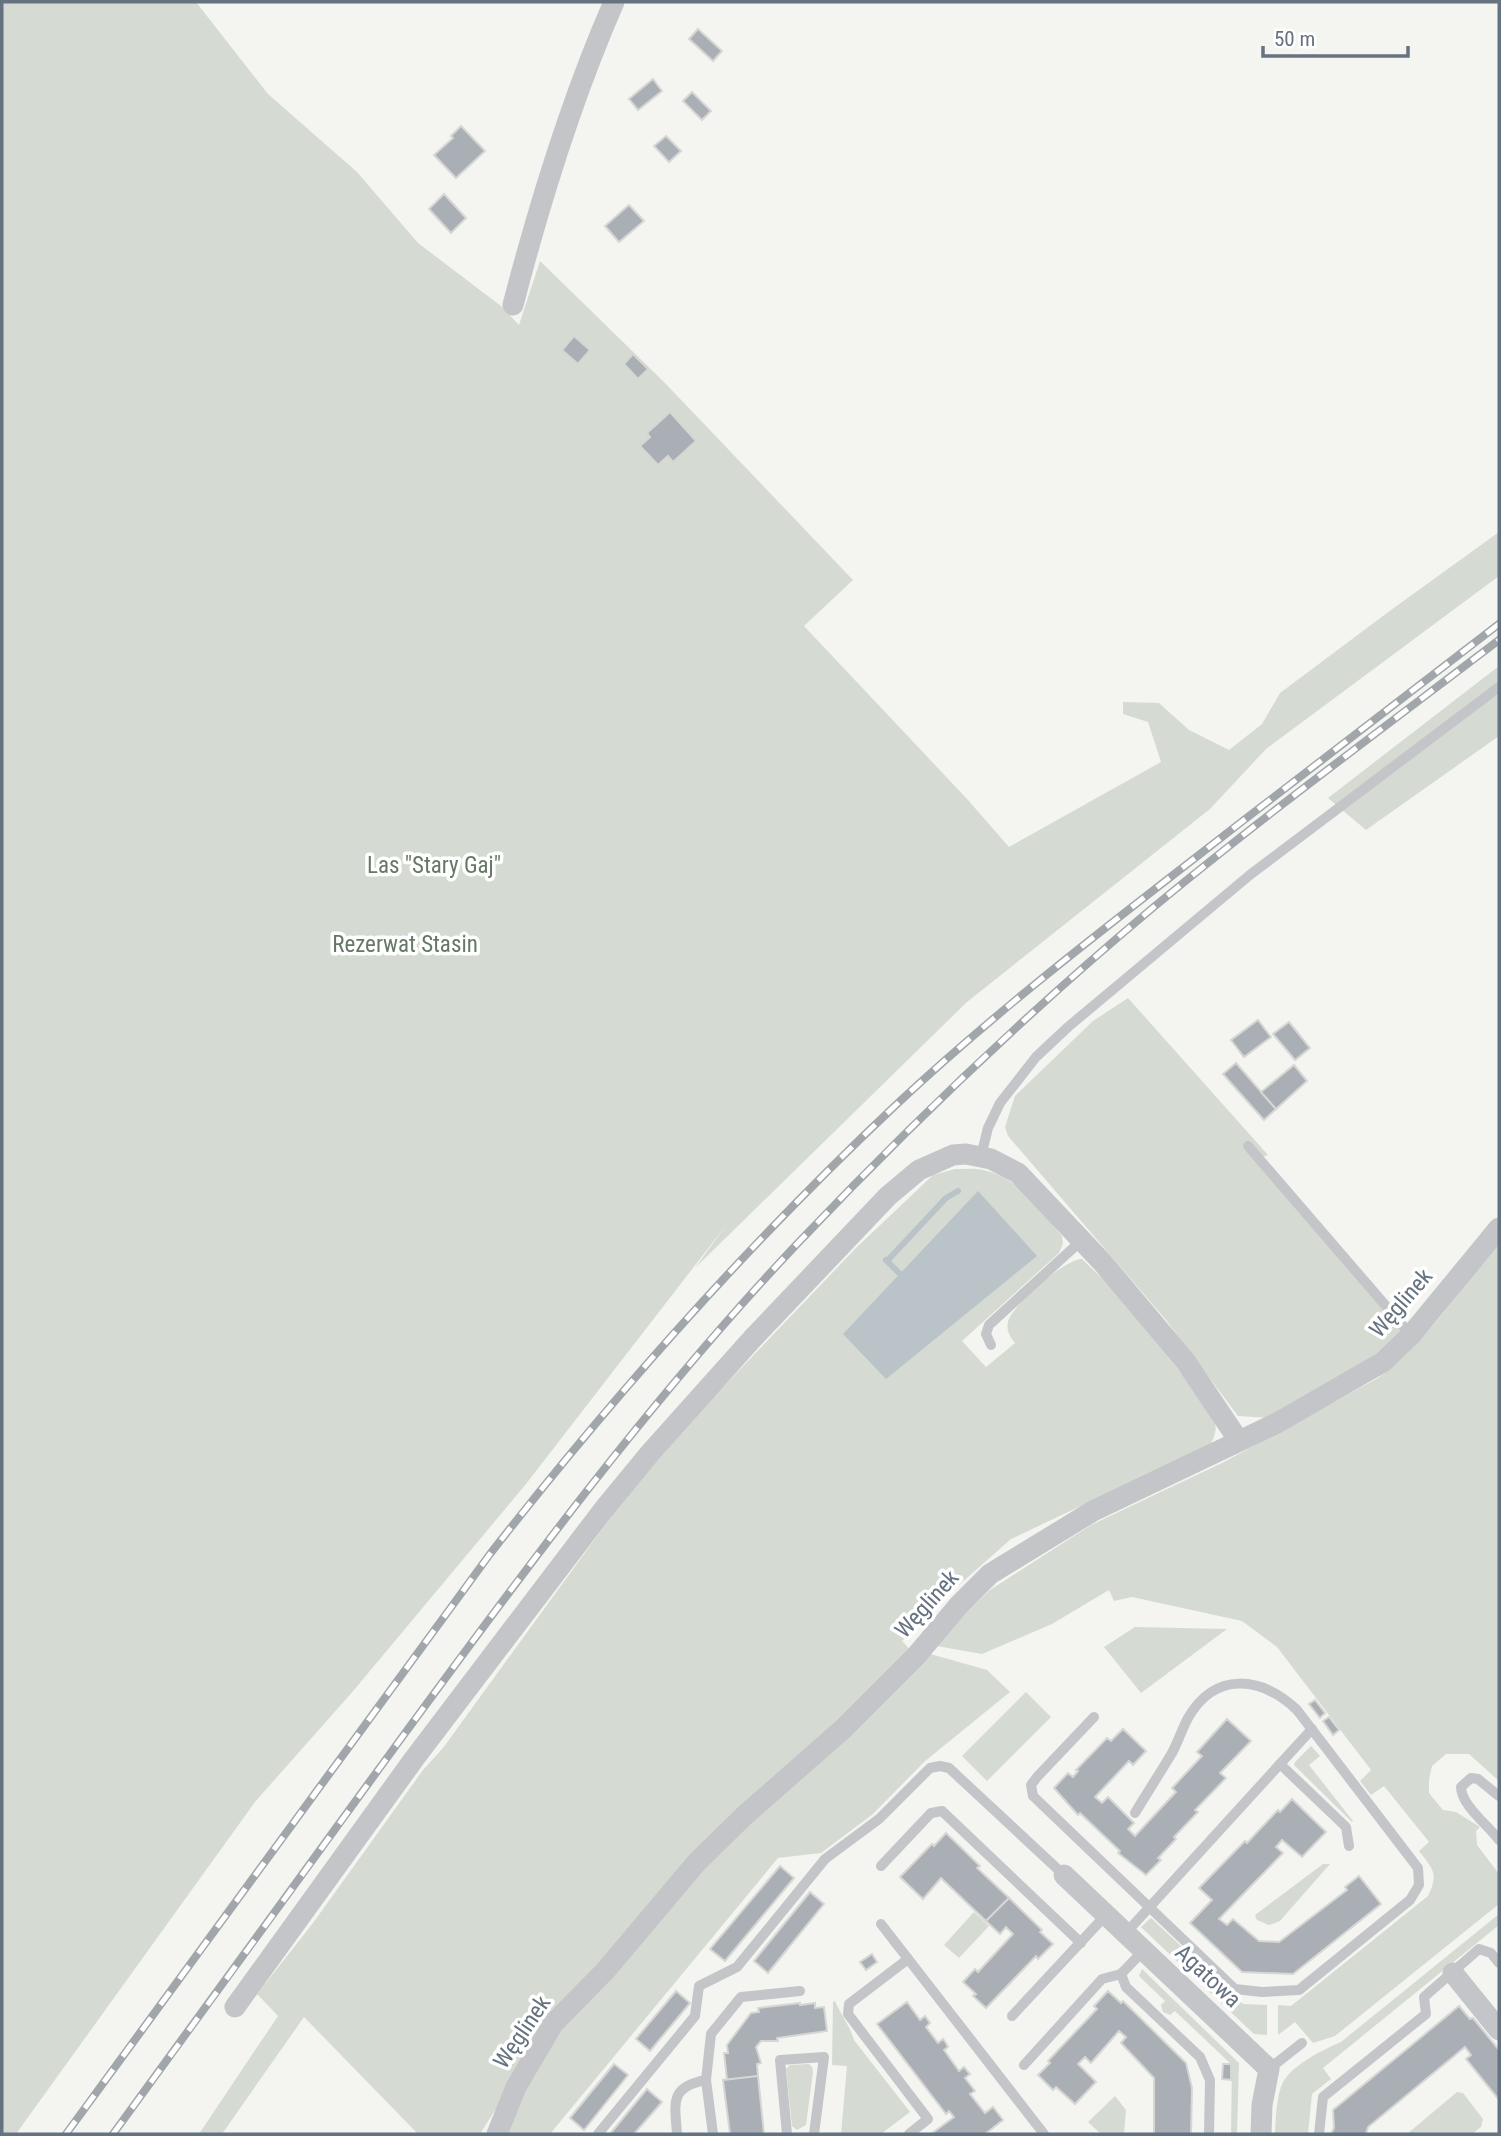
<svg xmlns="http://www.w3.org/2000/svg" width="1501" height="2136" viewBox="0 0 1501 2136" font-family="'Roboto Condensed',sans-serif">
<rect width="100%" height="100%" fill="#f4f5f1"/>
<g fill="#d5dbd2">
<polygon points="2,2 196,2 268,94 357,172 418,243 501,306 519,325 540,261 664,382 853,580 804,626 968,800 1009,847 1161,762 1148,722 1123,714 1123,702 1159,703 1189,730 1229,750 1262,724 1280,693 1391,610 1499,532 1499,576 1266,749 1210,809 967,1002 695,1268 727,1224 526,1484 354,1690 255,1802 16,2134 2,2134"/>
<polygon points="1499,666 1499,736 1366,830 1328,798"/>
<polygon points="1128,998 1268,1155 1259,1158 1406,1330 1391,1348 1270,1418 1238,1416 1166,1320 1008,1136 1005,1127 1015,1096 1093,1021"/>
<path d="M955 1169C964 1169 974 1168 983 1170 1019 1177 1040 1210 1062 1236L1063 1244 1059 1253 962 1341 986 1367 1015 1343C1010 1337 1006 1331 1008 1322 1011 1306 1066 1258 1082 1259L1108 1284 1205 1402C1214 1419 1221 1426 1210 1445L1011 1539 959 1585 902 1641 916 1656 920 1651 987 1670 1010 1692 924 1762 873 1814 821 1853 778 1858 550 2134H502L499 2104 480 2134H418L304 2017 222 2134H199L278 2016 257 1994 313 1923 423 1770 443 1748 624 1499 702 1409 856 1248 933 1175Z"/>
<path d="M1499 1240V1781L1469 1754H1446L1432 1766 1429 1780V1793L1443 1810 1456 1812 1480 1827 1476 1831 1477 1845 1499 1874V1904L1335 2036 1313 2043 1295 2022 1278 2035V2005L1291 2006 1428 1896C1439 1874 1433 1869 1419 1851L1429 1842 1384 1786 1371 1795 1360 1781 1371 1770 1277 1647 1242 1621 1132 1597 1114 1601 1109 1590 1052 1624 982 1654 931 1645 990 1590 1091 1525 1224 1462 1378 1378C1427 1342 1462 1287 1499 1240Z"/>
<polygon points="1135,1627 1227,1629 1141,1693 1104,1647"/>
<polygon points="1026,1692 1051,1717 987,1781 962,1756"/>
<polygon points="1311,1746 1320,1756 1309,1765 1353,1821 1352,1822 1294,1765 1295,1762"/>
<polygon points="1323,1864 1330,1864 1280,1921 1269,1925 1257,1920 1255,1915"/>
<polygon points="974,1912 989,1926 959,1958 944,1945"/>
<path d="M1499 1914V1925L1323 2068 1331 2079 1312 2094 1308 2134H1275C1276 2119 1276 2092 1285 2079 1295 2064 1324 2049 1341 2042Z"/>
<polygon points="1151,1918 1243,2004 1267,2005 1267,2035 1254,2034 1141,1927"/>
<polygon points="1142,1969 1239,2063 1237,2134 1231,2134 1232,2065 1175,2011 1170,2015 1163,2012 1161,2005 1165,2001 1139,1976"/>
<path d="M835 2001C841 2015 850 2026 854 2040L910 2112 881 2134H841L847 2066 832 2065 833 2002Z"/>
<polygon points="809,2064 812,2067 813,2072 806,2125 797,2130 792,2126 786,2069 790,2065"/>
<polygon points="1457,2092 1463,2093 1483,2119 1481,2127 1472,2134 1407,2134"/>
<polygon points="1115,2096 1126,2110 1124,2134 1101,2134 1088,2122"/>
</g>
<polygon fill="#bac3c8" points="978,1191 1037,1256 886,1379 843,1334"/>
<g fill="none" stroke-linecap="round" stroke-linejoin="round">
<g stroke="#bac3c8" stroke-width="6">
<polyline points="886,1260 900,1274"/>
<polyline points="887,1261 946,1198 958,1191"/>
</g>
</g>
<g fill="#a9afb5" stroke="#d6d6d4" stroke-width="2">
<polygon points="698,29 722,51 713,61 689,39"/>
<polygon points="653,79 662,91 638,110 629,99"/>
<polygon points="692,92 711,111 702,120 683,101"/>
<polygon points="461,126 485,151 456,178 434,155 453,138 451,136"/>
<polygon points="666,136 681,151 669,162 654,146"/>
<polygon points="444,194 466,218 451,233 429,209"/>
<polygon points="629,205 644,221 619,242 605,226"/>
<polygon points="574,336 590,350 578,364 562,350"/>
<polygon points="633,354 648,369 638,379 624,364"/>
<polygon points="670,412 696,441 673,462 668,456 658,465 640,446 650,437 647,433"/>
<polygon points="1258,1020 1271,1037 1244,1057 1231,1040"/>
<polygon points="1289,1022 1310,1048 1295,1060 1273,1034"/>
<polygon points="1236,1063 1276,1109 1264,1120 1223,1074"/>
<polygon points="1294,1065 1307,1081 1276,1109 1261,1092"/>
<polygon points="1315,1700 1325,1713 1320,1718 1309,1704"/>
<polygon points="1329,1717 1339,1730 1333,1735 1323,1721"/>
<polygon points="1227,1719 1251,1741 1220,1773 1226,1778 1195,1810 1198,1812 1174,1837 1176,1839 1158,1858 1161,1860 1146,1875 1118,1853 1120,1851 1080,1813 1078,1815 1054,1788 1068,1773 1073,1777 1078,1771 1076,1770 1107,1738 1111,1741 1123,1729 1146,1751 1133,1765 1129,1761 1095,1797 1102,1803 1108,1797 1134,1823 1128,1829 1135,1836 1176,1792 1172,1788 1202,1756 1197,1752"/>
<polygon points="1292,1799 1326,1832 1302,1857 1282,1840 1276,1847 1283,1853 1219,1919 1227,1925 1233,1919 1259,1941 1279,1942 1347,1890 1345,1887 1359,1876 1381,1904 1293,1974 1242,1972 1190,1923 1212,1900 1199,1888 1245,1841 1247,1843 1278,1810 1280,1812"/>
<polygon points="946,1833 980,1866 977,1868 1009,1898 986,1921 941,1878 923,1899 900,1877 932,1844 934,1846"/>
<polygon points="780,1866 794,1878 725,1961 710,1949"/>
<polygon points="810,1892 824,1904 768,1973 754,1961"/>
<polygon points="1009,1898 1042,1930 1040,1932 1053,1944 1038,1959 1036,1956 986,2008 973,1996 976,1994 963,1982 975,1969 978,1972 1013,1934 1006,1927 1000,1934 986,1921"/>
<polygon points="872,1954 877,1962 866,1970 860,1962"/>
<polygon points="676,1991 690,2003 650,2051 636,2039"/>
<polygon points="1108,1991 1121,2003 1123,2001 1186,2063 1192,2088 1191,2134 1154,2134 1154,2078 1121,2043 1126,2037 1119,2031 1091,2063 1085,2057 1078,2064 1096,2082 1075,2104 1056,2087 1053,2090 1038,2075 1050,2063 1048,2061 1097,2009 1094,2006"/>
<polygon points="907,2002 920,2020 925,2016 930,2023 926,2027 938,2043 943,2039 946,2043 948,2047 944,2050 959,2071 964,2067 970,2074 965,2078 975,2091 970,2094 985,2113 993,2107 1003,2120 985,2134 931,2134 954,2117 949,2111 946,2114 877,2024"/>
<polygon points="800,2003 800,2005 815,2003 815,2008 824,2007 827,2031 777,2038 778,2041 761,2041 756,2047 761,2063 757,2064 758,2076 727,2080 724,2053 728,2053 727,2045 751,2013 759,2012 758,2008"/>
<polygon points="1459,2006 1470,2019 1473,2018 1499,2050 1499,2100 1466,2059 1471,2055 1465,2047 1368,2127 1366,2134 1331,2134 1334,2128 1333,2110"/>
<polygon points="614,2064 628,2075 584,2130 570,2118"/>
<polygon points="1223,2064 1231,2064 1231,2080 1222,2079"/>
<polygon points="758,2076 764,2134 730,2134 723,2080"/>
<polygon points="647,2089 662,2102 634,2134 610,2134"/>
</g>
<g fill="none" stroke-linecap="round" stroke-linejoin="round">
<g stroke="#c3c5c9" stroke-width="10">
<polyline points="1248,1146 1411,1335"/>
<polyline points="981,1156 988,1128 1000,1103 1036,1057 1068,1027 1251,874 1499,687"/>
<polyline points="991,1345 986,1334 989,1325 1082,1240"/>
<path d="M1094 1717 1037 1777 1031 1785 1033 1796 1235 1989 1262 1992 1299 1990 1410 1900 1419 1885 1418 1868 1297 1710C1261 1676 1215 1671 1188 1718 1182 1729 1178 1742 1172 1753 1160 1773 1147 1793 1135 1813"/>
<polyline points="1280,1764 1346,1827 1349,1846"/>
<path d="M1499 1796 1478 1779 1471 1778 1461 1787C1461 1805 1488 1825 1499 1840"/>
<polyline points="881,1866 931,1813 942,1811 1081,1943"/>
<polyline points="881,1924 1044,2134"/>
<polyline points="1125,1934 1312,1729"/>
<polyline points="908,1959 849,2004 848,2014 928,2119 909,2134"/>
<polyline points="1121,1974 1126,1987 1200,2057 1210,2080 1209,2134"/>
<polyline points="1012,2016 1105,1916"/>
<polyline points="1024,2065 1102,1979 1121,1974 1143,1951"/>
<polyline points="1269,2069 1302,2043"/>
<polyline points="598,2134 695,2016 699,1986 737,1967 825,1859 879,1819 930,1768 940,1766 949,1768 1064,1875"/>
<path d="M677 2134C675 2103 669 2087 706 2080"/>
<polyline points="713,2134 706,2080 711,2034 741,1997 800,1991"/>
<polyline points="787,2134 780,2060 824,2057 814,2134"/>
<polyline points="1319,2134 1323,2097 1426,2014 1424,1997 1479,1949 1491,1953 1499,1963"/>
</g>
<g stroke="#c3c5c9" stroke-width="21">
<path d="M513 305C540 201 571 100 614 2"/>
<polyline points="1064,1875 1269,2069 1262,2105 1261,2134"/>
<polyline points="1453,1973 1499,2030"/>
<polyline points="235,2007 414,1759 604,1509 651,1452 753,1338 888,1196 919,1170 953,1155 966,1154 991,1159 1018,1173 1103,1263 1186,1362 1239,1441"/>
<polyline points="497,2134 516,2087 553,2024 605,1971 697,1862 744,1816 843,1729 916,1656 959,1605 990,1574 1093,1511 1277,1423 1383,1362 1411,1335 1499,1228"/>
</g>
<defs>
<g id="rail">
<path d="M66 2134 490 1554C615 1394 750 1242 898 1103 989 1018 1088 941 1186 865 1290 784 1395 704 1499 624"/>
<path d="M113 2134C206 2007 299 1879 392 1751 520 1576 648 1402 797 1244 908 1127 1025 1015 1149 911 1262 817 1382 729 1499 640"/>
</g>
</defs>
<use href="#rail" stroke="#a1a6ab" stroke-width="8"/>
<use href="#rail" stroke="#fff" stroke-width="5" stroke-dasharray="16" stroke-linecap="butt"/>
</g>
<g text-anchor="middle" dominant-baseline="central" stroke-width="7" stroke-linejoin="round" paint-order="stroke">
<g font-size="23" fill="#667864" stroke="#fff">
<text x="434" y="865">Las "Stary Gaj"</text>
<text x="405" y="944">Rezerwat Stasin</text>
</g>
<g font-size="23" fill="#657280" stroke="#fff">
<text transform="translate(1401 1303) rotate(-49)">Węglinek</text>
<text transform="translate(927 1604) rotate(-48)">Węglinek</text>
<text transform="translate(1208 1976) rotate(43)">Agatowa</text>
<text transform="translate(522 2032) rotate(-56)">Węglinek</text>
</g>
</g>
<rect width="1501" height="2136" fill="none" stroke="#657280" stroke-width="7"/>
<path d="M1263 46v10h145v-10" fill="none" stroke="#657280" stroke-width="3.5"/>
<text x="1274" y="46" font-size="21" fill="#657280" stroke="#ffffff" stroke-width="5" paint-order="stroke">50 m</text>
</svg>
